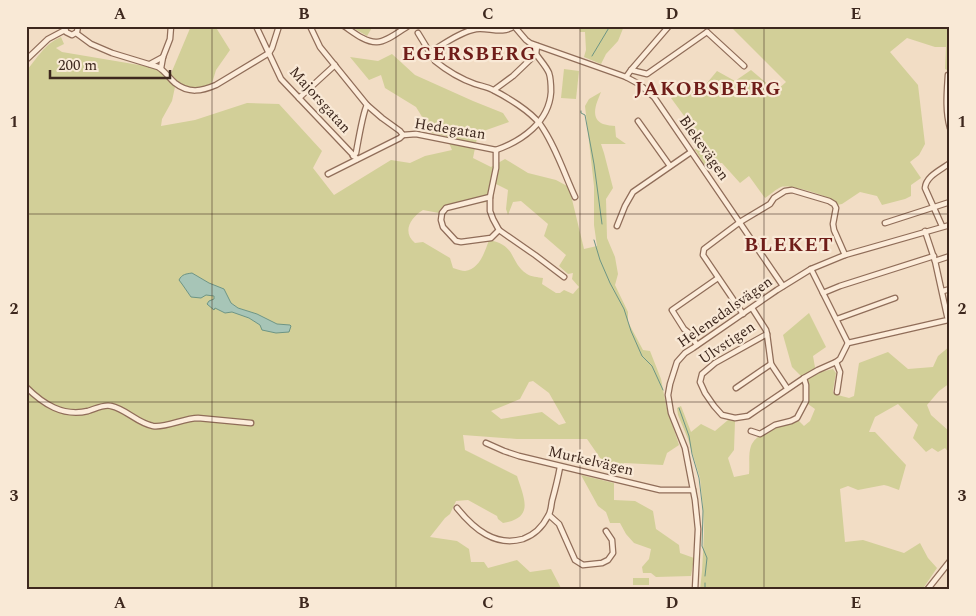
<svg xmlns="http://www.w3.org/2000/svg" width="976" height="616" viewBox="0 0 976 616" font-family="Spectral,serif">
<rect width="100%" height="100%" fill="#f2ddc5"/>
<g fill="#d2cf98" fill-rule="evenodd">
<path d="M191 26H215L230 50 216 70 213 80 211 84C192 94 184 88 170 76Z"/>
<polygon points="350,26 373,26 367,36"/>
<polygon points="579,26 624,26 618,41 606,54 601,64 584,57 586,50 585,32 580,32"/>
<path d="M730 26H950V56L947 70 945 69 946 47H935L907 38 890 52 918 85 925 144 919 155 910 162 921 178 911 185V196L905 199 882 205 877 196 860 192 842 204 837 205C836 204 836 203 835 202 829 196 790 184 781 187 776 189 770 195 765 198L749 176 740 183 722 163H711L705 166 696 151 694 150 704 143 671 98 707 83 717 71 735 81 751 70 776 91 786 82Z"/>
<path d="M61 37 64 44 56 48 62 52 157 68 175 87 172 101 162 119 161 126 195 120 247 103 279 104 322 151 313 168 334 195 391 160 410 163 425 156 452 150 446 136 432 133 416 107 385 88 381 75 369 80 350 57 378 61 392 54 415 75 473 101 503 113 509 122 478 133 473 158 491 167 505 159 528 173 556 180 569 187 584 249 597 246 594 225V186L585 106 589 99 601 92C597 102 589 118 603 124 607 125 612 126 615 126L616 137 626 144H601L604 153 613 188 606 199 607 238 615 257 618 274 615 285 628 312V322L643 350 650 351 661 379 666 405 679 445 667 453 663 465 624 463 616 472 605 465 587 439H517L463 435 465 450 517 476C524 498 535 518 503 523L498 519 497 516 468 500 456 501 450 514 445 518 430 537 457 541 469 549 471 562H484L488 568 517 560 530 572 551 569 562 590H26V71C37 59 44 44 61 37ZM496 184 508 190 506 209 508 215 513 202 521 201 548 224 544 236 566 255 559 266 568 274 573 273 572 279 579 287 573 294 564 290 560 293H556L542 284 543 278C538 277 531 277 527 274 509 262 517 245 489 240 485 251 480 269 465 271 462 271 457 269 453 268L450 258 423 242 415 243C402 232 410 218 423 210L439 213 440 210 455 206 487 202 493 197ZM192 273 209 283 224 289 231 303 238 308 257 314 277 324 290 325H260L249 318 232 312 225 313 215 308 214 296 206 295 191 297 182 284ZM533 381 549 393 566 423 559 425 542 412 501 419 491 411 520 399 529 382Z"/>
<polygon points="564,69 579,71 576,99 561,98"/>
<path d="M809 313 826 347 813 356 816 373 833 369 836 373 833 391 834 394 849 398 854 396 859 363 888 352 908 369 933 367 938 356 950 346V383L939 391 927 405 931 415 950 432V454L945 448 938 452 932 448 926 452 913 438 918 425 898 404 875 417 869 432H875L906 465 899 490 888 486 884 485 858 490 848 486 840 489 845 542 863 540 904 553 920 543 928 558 937 568 922 590H700L702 571 704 533 703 508 700 478 688 439 678 415 677 408 681 406 691 432 701 424 715 431 728 420 735 421 734 450 728 458 734 477 749 474C750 465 748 454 751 446 757 431 784 424 799 421L804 426 810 421 815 409 808 404C809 394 810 383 805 375L802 377 792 367 783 335Z"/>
<polygon points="581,475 614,483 614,500 635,501 653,511 656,529 679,545 680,553 694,558 691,576 656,577 651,573 643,573 642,567 649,559 651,549 634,543 626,534 620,523 610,523 606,512 598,506"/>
<rect x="633" y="578" width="16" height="7"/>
</g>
<path fill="#a7c5b7" stroke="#6d9584" d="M192 273 209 283 224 289 231 303 238 308 257 314 277 324 290 325 291 326 289 332 276 333 262 330 260 325 249 318 232 312 225 313 215 308 214 310 207 304 209 301 214 299V296L206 295 201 298 191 297 182 284 179 280C182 274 186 274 192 273Z"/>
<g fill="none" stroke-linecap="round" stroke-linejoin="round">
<g stroke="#6d9584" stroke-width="1">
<polyline points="592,56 610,26"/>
<polyline points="581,111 581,113 585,115 594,164 602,224"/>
<polyline points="594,240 600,260 610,283 624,309 631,331 642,356 652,366 663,390"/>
<polyline points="679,408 689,436 692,454 699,478 703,511 702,546 707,558 705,576"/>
<polyline points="705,590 705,583"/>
</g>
<defs>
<g id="minor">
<polyline points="65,26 66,32 72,35 77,32 78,26"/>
<polyline points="256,26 281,79 357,159"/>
<path d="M310 26 320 47 367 105 382 118 400 131 403 135 416 134 496 150C522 141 549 122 551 92 551 85 551 79 549 73 546 66 540 60 536 54L537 46"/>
<path d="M344 26C353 32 365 42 376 42 385 43 400 31 408 26"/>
<polyline points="707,32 744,66"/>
<path d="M76 33 91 44 112 53 158 67C165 71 169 78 175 83 189 94 202 91 216 85L269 53 272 48 279 26"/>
<path d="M418 33 435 61C446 70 461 79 475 84 481 86 488 87 493 90 507 97 530 111 540 124 555 145 564 173 575 197"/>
<path d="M430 52C444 44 460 32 476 29 488 27 503 35 514 26L526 40 530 43 626 77 639 84 654 97 783 286"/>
<polyline points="26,60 48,39 65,30"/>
<polyline points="150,64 163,57"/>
<polyline points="161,68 163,57 170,39 171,26"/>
<polyline points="631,70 647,74 707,32"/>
<path d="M950 75H948C947 91 945 111 950 128"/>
<polyline points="626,77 631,70 669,26"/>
<polyline points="494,90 513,76 536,54"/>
<polyline points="299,98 335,65"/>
<polyline points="638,121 670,166"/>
<polyline points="496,150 496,168 490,197 490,211 493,219 499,230 535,255 564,277"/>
<path d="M353 156 356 153C358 142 363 112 367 105"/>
<polyline points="328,174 400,138 403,135"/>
<polyline points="490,197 446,208 442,213 441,220 443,227 456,241 461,242 491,238 499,230"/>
<polyline points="885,223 950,202"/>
<polyline points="617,226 625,206 633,192 691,152"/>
<path d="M942 226 925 188C926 176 941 170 950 163"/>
<polyline points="935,261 950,256"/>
<polyline points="811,269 848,343"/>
<polyline points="943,291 950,289"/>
<polyline points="823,293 840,286 934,256"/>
<polyline points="752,308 766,330 767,334 715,363 702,374 700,382 705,393 714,406 722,415 735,418 748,416 804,378 818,370 836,362 840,359 848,343 948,320 935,261 925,231"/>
<polyline points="743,314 703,255 704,249 740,222 770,204 774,198 785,191 792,190 829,201 834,204 836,208 833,224 834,230 845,255"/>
<polyline points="837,319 895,298"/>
<polyline points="767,334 771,364 787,388"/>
<polyline points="697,345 689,333 684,329 672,310 718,278"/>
<polyline points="836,362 840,372 837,392"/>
<path d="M26 387C43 404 63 417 88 411 95 409 104 404 111 406 126 409 137 423 153 426 166 428 184 418 198 418L251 423"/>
<polyline points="736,388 771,364"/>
<polyline points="751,431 760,434 775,425 791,421 797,418 806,401 806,385 804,378"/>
<polyline points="486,443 504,451 519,456 660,490 693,490"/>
<path d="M457 508C474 529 495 547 523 539 534 535 543 526 548 516 551 512 551 506 552 501 555 490 558 478 560 467"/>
<polyline points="549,515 559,524 575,560 583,565 602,563 608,560 613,553 612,540 606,531"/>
<polyline points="695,590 698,529 695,500 685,448 671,413 668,395 670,384 677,362 685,353 693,348 777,290 811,269 845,255 950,225"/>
<polyline points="927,590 950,561"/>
</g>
</defs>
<use href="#minor" stroke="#906d59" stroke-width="7"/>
<use href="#minor" stroke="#fcecda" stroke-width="4.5"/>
</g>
<path fill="none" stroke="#3e281e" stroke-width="1" stroke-opacity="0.55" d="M212 26V590M396 26V590M580 26V590M764 26V590M26 214H950M26 402H950"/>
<g text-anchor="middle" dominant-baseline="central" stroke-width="4.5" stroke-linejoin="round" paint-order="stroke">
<g font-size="15" fill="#3e281e" stroke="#f9e9d6">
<text transform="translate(320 100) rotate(48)">Majorsgatan</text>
<text transform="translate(450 129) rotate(9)">Hedegatan</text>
<text transform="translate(704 148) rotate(55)">Blekevägen</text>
<text transform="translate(725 312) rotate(-35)">Helenedalsvägen</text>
<text transform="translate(727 343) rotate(-34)">Ulvstigen</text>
<text transform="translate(591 461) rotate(13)">Murkelvägen</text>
</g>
<g font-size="20" font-weight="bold" letter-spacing="1" fill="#6f1d19" stroke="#f9e9d6">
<text x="469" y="54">EGERSBERG</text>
<text x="708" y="89">JAKOBSBERG</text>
<text x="789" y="245">BLEKET</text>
</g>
</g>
<rect width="976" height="616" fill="none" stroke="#f9e9d6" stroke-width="55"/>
<path d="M50 70v8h120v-8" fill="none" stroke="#3e281e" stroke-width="2.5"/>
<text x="58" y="70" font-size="15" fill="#3e281e" stroke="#f9e9d6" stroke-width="4" paint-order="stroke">200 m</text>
<rect x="28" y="28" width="920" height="560" fill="none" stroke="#3e281e" stroke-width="2"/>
<g font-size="16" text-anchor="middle" font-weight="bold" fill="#3e281e">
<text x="120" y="19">A</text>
<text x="304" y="19">B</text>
<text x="488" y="19">C</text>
<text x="672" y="19">D</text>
<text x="856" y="19">E</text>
<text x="14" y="127">1</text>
<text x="962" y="127">1</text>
<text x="14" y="314">2</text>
<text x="962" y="314">2</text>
<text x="14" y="501">3</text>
<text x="962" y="501">3</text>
<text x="120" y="608">A</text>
<text x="304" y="608">B</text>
<text x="488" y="608">C</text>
<text x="672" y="608">D</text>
<text x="856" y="608">E</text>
</g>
</svg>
